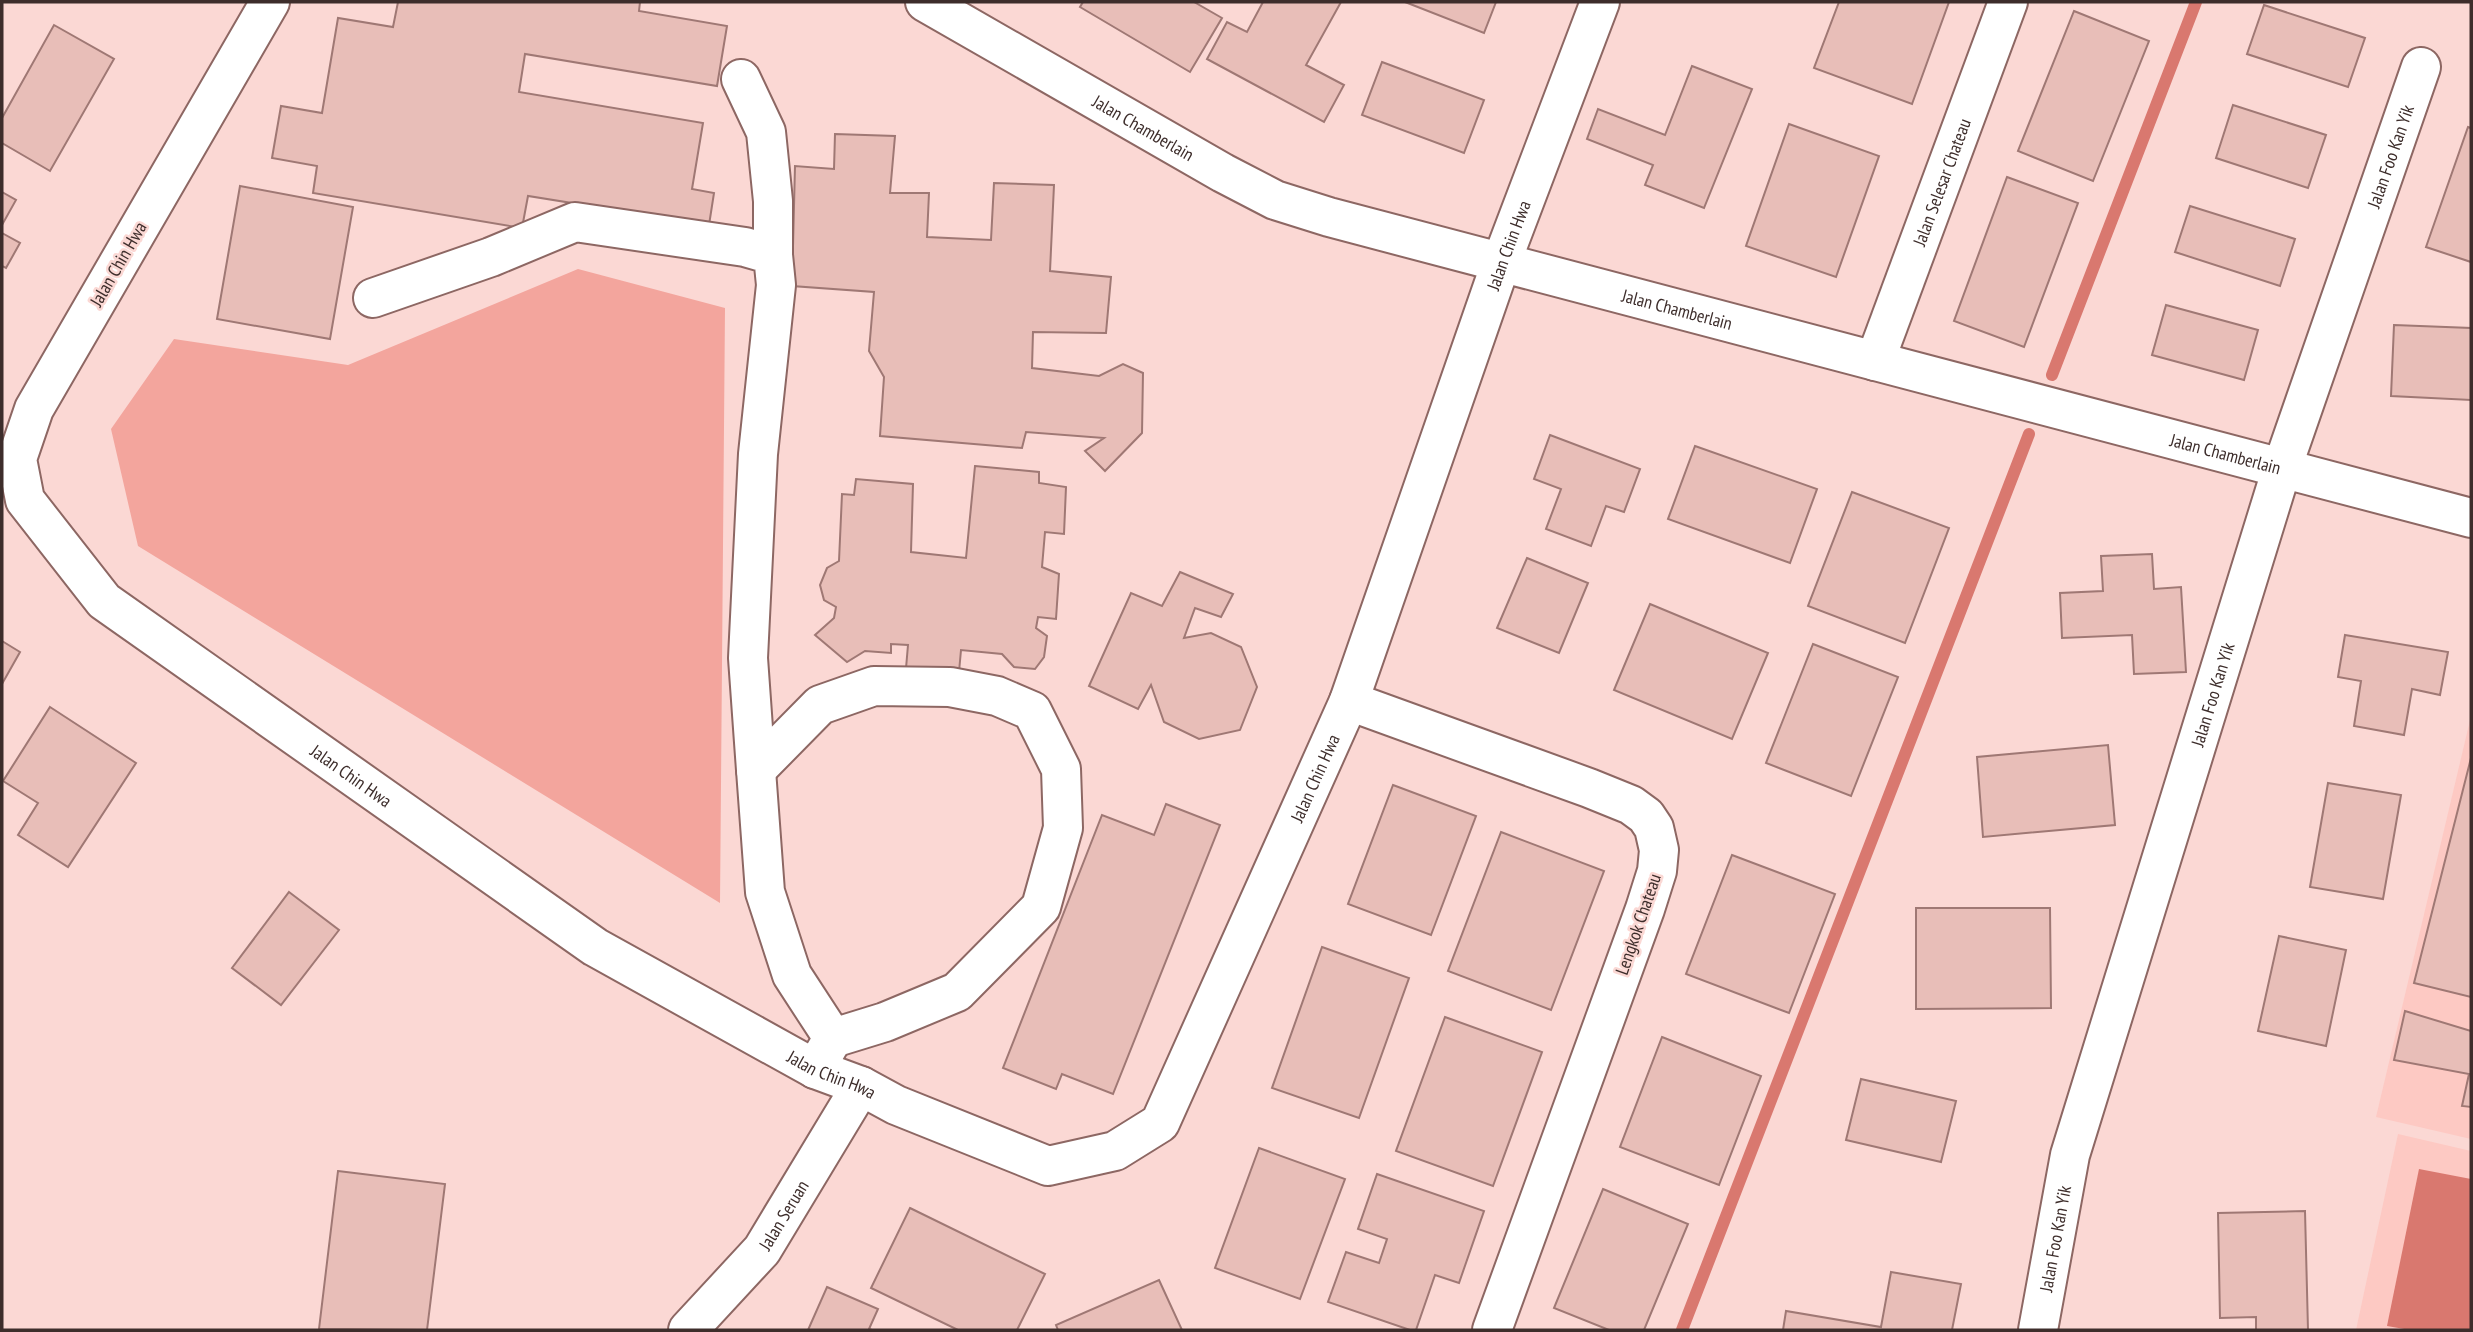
<svg xmlns="http://www.w3.org/2000/svg" width="2473" height="1332" viewBox="0 0 2473 1332" font-family="'PT Sans Narrow',sans-serif">
<rect width="100%" height="100%" fill="#fbd8d4"/>
<g fill="#fdc9c3">
<polygon points="2471,716 2471,1139 2376,1117"/>
<polygon points="2398,1134 2471,1151 2471,1330 2356,1330"/>
</g>
<polygon fill="#f3a59d" points="578,269 725,308 720,903 138,546 111,429 174,339 348,365"/>
<polygon fill="#d9786f" points="2419,1169 2471,1179 2471,1330 2410,1330 2387,1326"/>
<g fill="none" stroke-linecap="round" stroke-linejoin="round">
<g stroke="#d9786f" stroke-width="12">
<polyline points="2052,375 2196,2"/>
<polyline points="1682,1330 2029,434"/>
</g>
</g>
<g fill="#e8beb8" stroke="#9f7874" stroke-width="2">
<polygon points="398,2 640,2 639,11 727,26 717,86 525,54 519,92 703,123 692,189 714,193 709,225 528,196 522,228 313,193 317,166 272,158 281,106 322,113 338,18 393,27"/>
<polygon points="1083,2 1194,2 1222,18 1190,72 1080,7"/>
<polygon points="1263,2 1341,2 1306,65 1344,85 1324,122 1207,59 1227,22 1247,32"/>
<polygon points="1405,2 1496,2 1484,33"/>
<polygon points="1839,2 1949,2 1912,104 1814,68"/>
<polygon points="2264,5 2365,38 2348,87 2247,54"/>
<polygon points="2074,11 2149,41 2093,181 2018,151"/>
<polygon points="54,25 114,59 50,171 2,143 2,118"/>
<polygon points="1382,62 1484,100 1464,153 1362,115"/>
<polygon points="1692,66 1752,89 1704,208 1645,185 1653,165 1587,139 1598,109 1665,135"/>
<polygon points="2233,105 2326,135 2308,188 2216,158"/>
<polygon points="1789,124 1879,156 1836,277 1746,246"/>
<polygon points="2468,127 2471,128 2471,262 2426,247"/>
<polygon points="835,134 895,136 890,193 929,193 927,237 991,240 994,183 1054,185 1050,271 1111,277 1106,333 1033,332 1032,368 1099,376 1123,364 1143,373 1142,433 1105,471 1085,451 1104,438 1026,432 1022,448 880,436 884,377 869,351 874,292 792,286 795,166 834,169"/>
<polygon points="2007,177 2078,203 2024,347 1954,321"/>
<polygon points="240,186 353,207 330,339 217,319"/>
<polygon points="2,192 16,200 2,225"/>
<polygon points="2190,206 2295,239 2280,286 2175,252"/>
<polygon points="2,233 20,243 6,268 2,266"/>
<polygon points="2166,305 2258,330 2244,380 2152,355"/>
<polygon points="2394,325 2471,328 2471,400 2391,396"/>
<polygon points="1550,435 1640,469 1624,512 1606,506 1591,546 1546,529 1561,489 1534,479"/>
<polygon points="1695,446 1817,489 1790,563 1668,519"/>
<polygon points="975,466 1039,472 1039,483 1066,487 1064,534 1045,532 1042,567 1059,574 1056,619 1038,617 1036,628 1047,636 1044,657 1035,669 1014,667 1002,654 961,650 958,683 905,680 908,645 891,644 891,653 865,651 847,662 815,635 834,618 836,607 824,600 820,585 827,568 839,561 842,494 854,495 856,479 913,484 911,552 966,558"/>
<polygon points="1852,492 1949,528 1905,643 1808,606"/>
<polygon points="2152,554 2154,589 2181,587 2186,672 2134,674 2132,635 2062,638 2060,593 2103,591 2101,556"/>
<polygon points="1527,558 1588,583 1559,653 1497,628"/>
<polygon points="1180,572 1233,594 1221,617 1195,608 1184,638 1211,633 1241,647 1257,687 1240,730 1199,739 1164,722 1151,685 1138,709 1089,686 1131,593 1162,606"/>
<polygon points="1650,604 1768,653 1732,739 1614,690"/>
<polygon points="2345,635 2448,652 2440,695 2412,689 2404,735 2354,726 2361,681 2338,677"/>
<polygon points="2,641 20,652 2,684"/>
<polygon points="1813,644 1898,677 1851,796 1766,763"/>
<polygon points="50,707 136,763 68,867 18,835 38,803 3,781"/>
<polygon points="2108,745 2115,825 1983,837 1977,757"/>
<polygon points="2471,758 2471,997 2414,983"/>
<polygon points="2328,783 2401,795 2383,899 2310,887"/>
<polygon points="1393,785 1476,816 1431,935 1348,904"/>
<polygon points="1166,804 1220,825 1113,1094 1062,1074 1056,1089 1003,1068 1102,815 1154,835"/>
<polygon points="1501,832 1604,871 1551,1010 1448,971"/>
<polygon points="1732,855 1835,894 1789,1013 1686,974"/>
<polygon points="289,892 339,930 281,1005 232,968"/>
<polygon points="1916,908 2050,908 2051,1008 1916,1009"/>
<polygon points="2279,936 2346,950 2326,1046 2258,1031"/>
<polygon points="1322,947 1409,978 1359,1118 1272,1088"/>
<polygon points="2405,1011 2471,1031 2471,1107 2462,1106 2469,1074 2394,1060"/>
<polygon points="1445,1017 1542,1052 1493,1186 1396,1151"/>
<polygon points="1662,1037 1761,1076 1719,1185 1620,1147"/>
<polygon points="1861,1079 1956,1101 1941,1162 1846,1140"/>
<polygon points="1259,1148 1345,1179 1300,1299 1215,1268"/>
<polygon points="338,1171 445,1184 427,1330 319,1329"/>
<polygon points="1377,1174 1484,1211 1459,1283 1435,1275 1416,1330 1410,1330 1328,1302 1346,1252 1379,1263 1387,1239 1358,1229"/>
<polygon points="1603,1189 1688,1224 1644,1330 1609,1330 1554,1308"/>
<polygon points="910,1208 1045,1274 1017,1330 958,1330 871,1288"/>
<polygon points="2305,1211 2308,1330 2256,1330 2256,1317 2220,1318 2218,1213"/>
<polygon points="1891,1272 1961,1284 1952,1330 1783,1330 1786,1311 1881,1327"/>
<polygon points="1159,1280 1182,1330 1058,1330 1056,1325"/>
<polygon points="827,1287 878,1309 869,1329 872,1330 808,1330"/>
</g>
<g fill="none" stroke-linecap="round" stroke-linejoin="round">
<defs>
<g id="minor">
<path id="s1" d="M270 2 34 409 17 459 25 500 104 601 595 947 815 1069 861 1086 896 1105 1048 1166 1115 1151 1160 1123 1349 701 1501 263 1600 2"/>
<path id="s2" d="M925 2 1223 173 1275 200 1329 217 2471 518"/>
<polyline points="741,79 766,132 773,201 773,255"/>
<polyline points="373,298 491,257 575,222 745,247 773,255 776,285 758,454 748,658 756,770 765,892 792,975 833,1038 815,1069"/>
<path id="s3" d="M1875 361 2008 2"/>
<polyline points="1349,701 1589,788 1631,805 1646,816 1654,828 1659,850 1657,871 1645,909 1492,1330"/>
<polyline points="756,770 820,705 874,686 950,687 997,696 1032,711 1061,769 1063,828 1041,907 957,992 885,1022 833,1038"/>
<path id="s4" d="M688 1330 762 1250 861 1086"/>
<path id="s5" d="M2038 1330 2070 1155 2282 468 2421 67"/>
</g>
</defs>
<use href="#minor" stroke="#8d6763" stroke-width="42"/>
<use href="#minor" stroke="#fff" stroke-width="38"/>
</g>
<g text-anchor="middle" dominant-baseline="central" stroke-width="5" stroke-linejoin="round" paint-order="stroke">
<g font-size="18" fill="#3d2d2b" stroke="#fbd8d4">
<text stroke="none"><textPath href="#s2" startOffset="252">Jalan Chamberlain</textPath></text>
<text stroke="none"><textPath href="#s5" startOffset="1227">Jalan Foo Kan Yik</textPath></text>
<text stroke="none"><textPath href="#s3" startOffset="191">Jalan Selesar Chateau</textPath></text>
<text stroke="none"><textPath href="#s1" startOffset="2865">Jalan Chin Hwa</textPath></text>
<text transform="translate(118 264) rotate(-60)">Jalan Chin Hwa</text>
<text stroke="none"><textPath href="#s2" startOffset="819">Jalan Chamberlain</textPath></text>
<text stroke="none"><textPath href="#s2" startOffset="1386">Jalan Chamberlain</textPath></text>
<text stroke="none"><textPath href="#s5" startOffset="660">Jalan Foo Kan Yik</textPath></text>
<text stroke="none"><textPath href="#s1" startOffset="996">Jalan Chin Hwa</textPath></text>
<text stroke="none"><textPath href="#s1" startOffset="2298">Jalan Chin Hwa</textPath></text>
<text transform="translate(1638 924) rotate(-71)">Lengkok Chateau</text>
<text stroke="none"><textPath href="#s1" startOffset="1563">Jalan Chin Hwa</textPath></text>
<text stroke="none"><textPath href="#s4" startOffset="150">Jalan Seruan</textPath></text>
<text stroke="none"><textPath href="#s5" startOffset="93">Jalan Foo Kan Yik</textPath></text>
</g>
</g>
<rect width="2473" height="1332" fill="none" stroke="#3d2d2b" stroke-width="7"/>
</svg>
